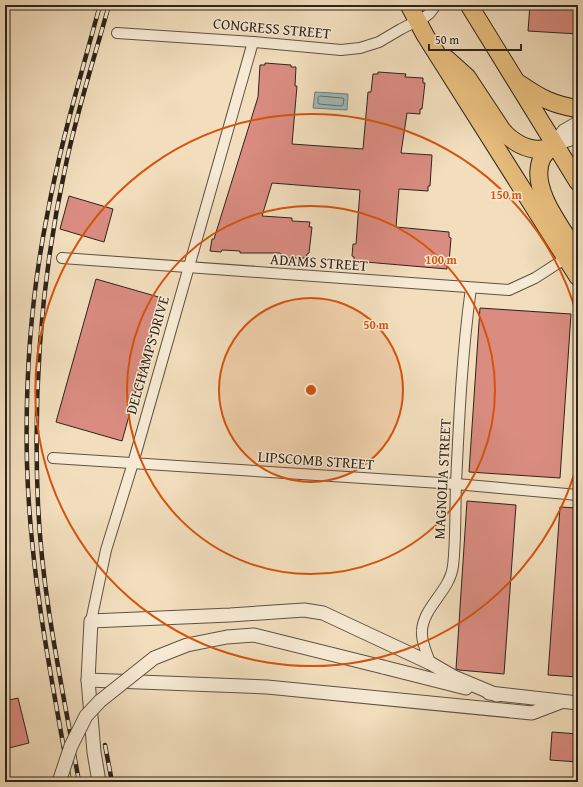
<svg xmlns="http://www.w3.org/2000/svg" width="583" height="787" viewBox="0 0 583 787" font-family="'Gentium Book Plus',serif">
<rect width="100%" height="100%" fill="#f2debd"/>
<filter id="stains"><feTurbulence type="fractalNoise" baseFrequency=".005" numOctaves="4"/><feColorMatrix values="0 0 0 0 .2 0 0 0 0 .09 0 0 0 0 .02 0 0 0 .5 -.17"/></filter>
<radialGradient id="worn" r=".72"><stop offset=".6" stop-color="#630" stop-opacity="0"/><stop offset="1" stop-color="#630" stop-opacity=".3"/></radialGradient>
<polygon fill="#9fbabb" stroke="#717e7b" points="315,92 348,94 347,110 313,108"/>
<g fill="none" stroke-linecap="round" stroke-linejoin="round">
<polygon stroke="#666e6a" stroke-width="1" points="320,96 342,98 344,99 343,105 341,106 319,104 318,103 318,98"/>
</g>
<g fill="#da8c81" stroke="#2d231a">
<polygon points="530,5 578,5 578,34 528,31"/>
<polygon points="265,63 291,65 291,67 296,67 295,86 297,86 292,144 363,149 368,92 371,92 373,74 378,74 378,72 406,74 405,77 423,78 423,83 425,83 422,109 420,109 420,114 407,113 401,153 432,155 430,186 428,186 428,191 399,189 396,227 449,232 449,237 451,238 449,263 447,263 447,269 354,261 354,257 352,256 353,244 356,244 360,190 272,183 262,216 292,218 292,221 310,222 309,227 312,227 309,253 307,254 306,258 283,258 280,253 240,253 240,251 222,250 221,252 210,251 212,239 214,239 258,97 260,65 265,65"/>
<polygon points="69,196 113,209 104,242 60,229"/>
<polygon points="96,279 162,298 122,441 56,422"/>
<polygon points="480,308 571,314 560,478 469,472"/>
<polygon points="467,501 516,505 504,674 459,670 456,669"/>
<polygon points="560,507 578,508 578,677 548,675"/>
<polygon points="18,698 29,743 5,749 5,701"/>
<polygon points="552,732 578,734 578,762 550,760"/>
</g>
<g fill="none" stroke-linecap="round" stroke-linejoin="round">
<defs>
<g id="minor">
<polyline points="117,33 253,42 341,50 360,48 379,42 401,29 425,17 430,13 436,5"/>
<polyline points="62,258 509,290 535,278 566,258"/>
<polyline points="53,458 456,484 578,495"/>
<polyline points="91,621 106,550 133,463 253,42"/>
<path d="M430 663C427 653 421 642 422 631 423 607 450 591 453 566 456 541 455 511 456 484 459 419 462 353 471 288"/>
</g>
<g id="tertiary">
<polyline points="554,144 564,131 578,123"/>
<polyline points="554,144 574,138 578,136"/>
<polyline points="383,667 466,688"/>
<polyline points="88,680 267,687 532,713 561,702"/>
<polyline points="489,693 578,703"/>
<polyline points="99,782 94,752 88,680 91,621 230,615 304,610 323,613 430,663 454,677 497,695"/>
</g>
<g id="trunk">
<polyline points="409,5 425,35 578,277"/>
<polyline points="469,5 578,182"/>
<path d="M447 59 467 77 502 130C511 141 527 151 542 149 546 149 550 146 554 144"/>
<path d="M520 84C542 99 552 104 578 109"/>
<path d="M554 144C550 148 545 153 542 158 528 188 563 229 578 254"/>
</g>
</defs>
<use href="#minor" stroke="#5e5243" stroke-width="12"/>
<use href="#tertiary" stroke="#5e5243" stroke-width="15"/>
<use href="#trunk" stroke="#2d231a" stroke-width="19"/>
<use href="#minor" stroke="#f7ead4" stroke-width="10"/>
<use href="#tertiary" stroke="#f7ead4" stroke-width="13"/>
<use href="#trunk" stroke="#e9bf7e" stroke-width="17"/>
<defs>
<g id="rail">
<polyline points="105,745 112,782"/>
<path d="M70 782C51 677 30 572 27 464 25 383 31 296 47 216 60 145 81 75 100 5"/>
<path d="M79 782C63 690 42 597 38 504 33 392 41 279 65 169 76 114 94 59 109 5"/>
</g>
</defs>
<use href="#rail" stroke="#2d231a" stroke-width="4.5"/>
<use href="#rail" stroke="#f7ead4" stroke-width="3" stroke-dasharray="9" stroke-linecap="butt"/>
<defs>
<polyline id="tertiary-bridge" points="59,782 71,746 86,716 100,701 154,658 187,645 227,637 254,635 383,667"/>
</defs>
<use href="#tertiary-bridge" stroke="#5e5243" stroke-width="15" stroke-linecap="butt"/>
<use href="#tertiary-bridge" stroke="#f7ead4" stroke-width="13"/>
</g>
<circle cx="311" cy="390" r="92" fill="#d5540d" fill-opacity=".12"/>
<g fill="none" stroke="#d5540d" stroke-width="2">
<circle cx="311" cy="390" r="92"/>
<circle cx="311" cy="390" r="184"/>
<path d="M578 461A276 276 0 1 1 578 319"/>
</g>
<g text-anchor="middle" dominant-baseline="central" stroke-width="3" stroke-linejoin="round" paint-order="stroke">
<g font-size="15" fill="#2d231a" stroke="#f7ead4">
<text transform="translate(272 28) rotate(5)">CONGRESS STREET</text>
<text transform="translate(319 262) rotate(4)">ADAMS STREET</text>
<text transform="translate(147 355) rotate(-74)">DELCHAMPS DRIVE</text>
<text transform="translate(316 460) rotate(4)">LIPSCOMB STREET</text>
<text transform="translate(442 479) rotate(-87)">MAGNOLIA STREET</text>
</g>
</g>
<circle cx="311" cy="390" r="6" fill="#d5540d" stroke="#f7ead4" stroke-width="2"/>
<g font-size="12" text-anchor="middle" font-weight="bold" fill="#d5540d" stroke="#f7ead4" stroke-width="3" stroke-linejoin="round" paint-order="stroke">
<text x="506" y="199">150 m</text>
<text x="441" y="264">100 m</text>
<text x="376" y="329">50 m</text>
</g>
<rect width="583" height="787" fill="none" stroke="#f2debd" stroke-width="20"/>
<rect x="6" y="6" width="571" height="775" fill="none" stroke="#2d231a" stroke-width="2"/>
<rect x="10" y="10" width="563" height="767" fill="none" stroke="#2d231a"/>
<path d="M429 44v6h92v-6" fill="none" stroke="#2d231a" stroke-width="2"/>
<text x="435" y="44" font-size="12" fill="#2d231a" stroke="#f7ead4" stroke-width="3" paint-order="stroke">50 m</text>
<rect width="100%" height="100%" filter="url(#stains)"/>
<rect width="100%" height="100%" fill="url(#worn)"/>
</svg>
